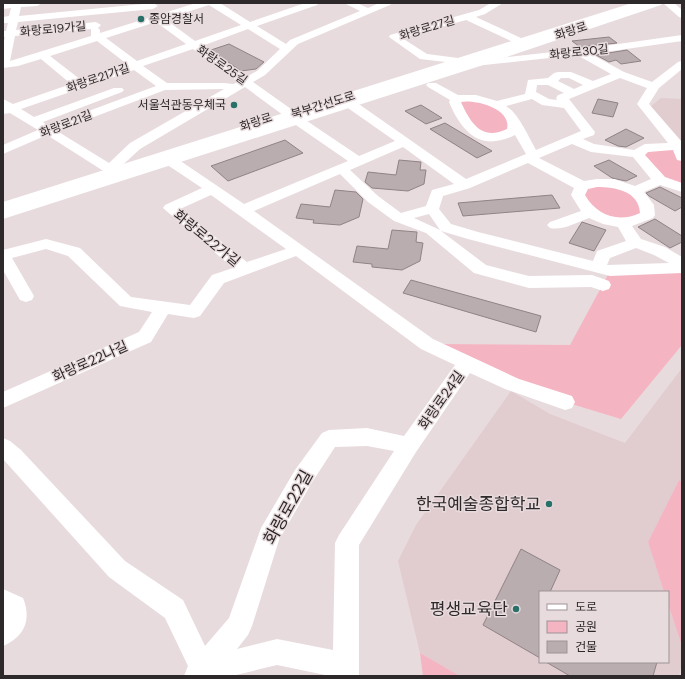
<svg xmlns="http://www.w3.org/2000/svg" width="685" height="679" viewBox="0 0 685 679" font-family="'DM Sans','Noto Sans KR',sans-serif">
<rect width="100%" height="100%" fill="#e8dbdd"/>
<g fill="#e1ccd0">
<polygon points="661,98 682,99 682,145 650,107"/>
<polygon points="682,368 682,482 679,480 648,542 664,592 540,592 540,662 668,662 668,604 682,646 682,663 679,676 460,676 420,653 398,561 416,525 511,391 550,414 625,443"/>
</g>
<g fill="#f5b4c2">
<polygon points="459,98 469,98 507,112 515,128 501,135 480,135 464,120"/>
<polygon points="678,146 682,157 682,187 660,180 637,154"/>
<polygon points="597,183 635,191 648,215 615,223 582,205 582,186"/>
<polygon points="682,268 682,345 621,419 565,402 427,344 570,345 610,271"/>
<polygon points="679,480 682,482 682,646 668,604 668,592 664,592 648,542"/>
<polygon points="420,653 460,676 423,676"/>
</g>
<g fill="#b9adaf" stroke="#908386">
<polygon points="609,37 617,43 580,47 572,41"/>
<polygon points="229,44 264,62 256,69 241,71 211,50"/>
<polygon points="627,50 641,61 621,64 616,60 609,62 596,55"/>
<polygon points="598,99 618,103 613,117 592,113"/>
<polygon points="421,105 442,118 426,124 405,111"/>
<polygon points="445,123 492,151 477,158 430,129"/>
<polygon points="626,129 644,138 626,147 618,146 605,140"/>
<polygon points="285,140 303,153 228,181 211,166"/>
<polygon points="399,160 421,162 420,170 426,170 424,184 408,191 372,188 365,182 368,172 396,175"/>
<polygon points="609,160 637,176 626,181 612,178 594,166"/>
<polygon points="660,187 682,198 682,207 675,211 649,196 646,193"/>
<polygon points="335,190 356,192 363,199 359,217 340,225 313,223 314,220 296,218 301,204 330,207"/>
<polygon points="552,195 560,208 463,216 458,203"/>
<polygon points="655,219 682,236 682,242 670,248 638,227"/>
<polygon points="582,222 606,230 594,251 569,243"/>
<polygon points="392,230 417,232 416,242 423,243 420,261 402,270 372,267 372,264 353,262 357,246 388,249"/>
<polygon points="411,280 541,316 536,332 403,293"/>
<polygon points="521,549 560,570 550,592 540,592 540,658 483,625"/>
<polygon points="546,662 657,662 653,676 570,676"/>
</g>
<g fill="none" stroke-linecap="round" stroke-linejoin="round">
<g fill="#fff" fill-rule="evenodd">
<path d="M3 3H42L37 6 21 7 19 16 153 3 158 6 153 9 18 22 16 30 96 22 101 25 98 28 100 30V33L196 3H220L250 22 305 3H319L317 5 257 26 286 44 290 40 360 11 344 3H357L368 8 379 3H392L390 5 298 44 265 75 253 82 291 109 293 112 291 115H283L245 87 140 149 115 172 110 173 105 172 47 135 3 154V145L38 130 10 113 3 114V99L13 104 71 84 41 59 18 66 3 68V45L5 37H3V31H6L8 23H3V17L9 16 11 8 3 9ZM209 5 241 25 195 41 165 19ZM156 22 186 44 137 61 106 38ZM91 29V36L10 61 15 36ZM248 29 280 49 257 71 246 77 202 46ZM97 41 127 64 81 80 50 56ZM193 49 238 82 233 84 224 83H167L143 66ZM134 70 156 86 48 126 43 122 122 92 124 90 122 88H114L34 117 21 109ZM224 89 130 143 109 163 57 131 165 90Z"/>
<polygon points="491,3 503,3 485,14 476,17 521,38 522,40 521,42 513,42 466,20 402,38 427,54 458,58 459,60 454,63 420,59 389,37 390,35 479,10"/>
<polygon points="663,3 674,3 682,10 682,18 679,17"/>
<path d="M682 35V41L591 54 624 72 652 82 678 62 682 61V69L659 88 649 104 682 142V161L677 160 673 150 648 152 645 155 665 177 682 183V192L660 185 644 192 654 205 655 215 653 218 632 226 641 239 665 247 682 257V273L610 276 468 239 441 231 486 265 529 276 592 275 609 281 611 285 609 289 603 291 591 287 529 288 474 273 426 233 394 221 368 202 340 174 254 211 433 339 519 379 572 396 575 402 572 408 565 410 505 389 470 373 416 452 359 545V676H330L277 665 232 676H184L188 666 165 618 109 577 3 459V438L10 441 21 450 125 561 183 600 205 646 229 618 261 528 295 470 322 433 329 430 367 428 404 436 455 365 421 349 296 256 224 283 200 316 194 318 168 314 151 342 3 408V392L139 332 152 312 120 306 68 256 46 249 12 258 34 296 32 300 26 302 20 300 3 270V250L46 239 80 248 131 297 190 305 212 275 233 268 163 208 165 205 202 188 166 164 164 161 166 158H176L244 204 348 161 293 123 291 120 293 117H301L359 156 395 141 345 106 343 103 345 100H353L466 179 526 154 515 135C481 152 462 133 449 102L450 100 428 87 426 85 428 83H436L458 95H476L497 101 525 94 528 80 548 78 554 73 558 72H571L593 81 611 74 577 55 475 66 470 63 471 61 597 47ZM561 78H569L583 85 574 89 558 81ZM620 78 647 88 637 104 668 143 645 144 634 150 594 144 583 139 594 135 595 132 569 99ZM537 85H548L564 93 558 95 556 98 557 100 549 99 536 92ZM532 99 542 105 564 108 581 131 536 150C528 136 519 114 506 106ZM461 102C476 99 512 109 507 129 482 141 471 124 461 102ZM572 144 591 152 633 157 651 179 635 186 614 179H597L584 181 539 158ZM403 147 454 184 432 190 426 206 401 213 378 196 350 170ZM528 163 574 188 571 195 581 211 550 222 547 225 550 228C562 231 578 222 589 218L603 224 618 227 626 241 597 251 593 261 478 232 451 224 439 209 443 196 470 188ZM597 187C615 187 639 191 640 213 619 223 597 216 585 195L588 189ZM211 195 286 249 247 262 180 209ZM429 214 440 230 414 218ZM636 248 654 255 669 263 607 265 610 258ZM367 446 394 451 339 535 335 543 333 650 277 639 237 649 248 635 252 626 279 540 311 484 335 447Z"/>
<path d="M3 589 23 598C32 620 24 637 3 646Z"/>
</g>
<polygon fill="#fff" fill-rule="evenodd" points="645,3 663,3 661,5 480,66 3,219 3,208"/>
<polygon fill="#fff" fill-rule="evenodd" points="632,3 650,3 648,5 3,213 3,202"/>
</g>
<g fill="#287068" stroke="#e8dbdd" stroke-width="1.5">
<circle cx="141" cy="19" r="4"/>
<circle cx="234" cy="105" r="4"/>
<circle cx="549" cy="504" r="4"/>
<circle cx="516" cy="609" r="4"/>
</g>
<g text-anchor="middle" dominant-baseline="central" stroke-width="3" stroke-linejoin="round" paint-order="stroke">
<g font-size="12" fill="#2d2829" stroke="#e8dbdd" text-anchor="start">
<text x="149" y="19">종암경찰서</text>
<text x="226" y="105" text-anchor="end">서울석관동우체국</text>
</g>
<g font-size="12" fill="#2d2829" stroke="#e8dbdd">
<text transform="translate(427 28) rotate(-17)">화랑로27길</text>
<text transform="translate(53 29) rotate(-5)">화랑로19가길</text>
<text transform="translate(571 31) rotate(-18)">화랑로</text>
<text transform="translate(579 52) rotate(-6)">화랑로30길</text>
<text transform="translate(222 65) rotate(35)">화랑로25길</text>
<text transform="translate(98 78) rotate(-19)">화랑로21가길</text>
<text transform="translate(323 105) rotate(-17)">북부간선도로</text>
<text transform="translate(256 122) rotate(-18)">화랑로</text>
<text transform="translate(66 124) rotate(-21)">화랑로21길</text>
</g>
<g font-size="14" fill="#2d2829" stroke="#e8dbdd">
<text transform="translate(207 238) rotate(39)">화랑로22가길</text>
<text transform="translate(90 361) rotate(-24)">화랑로22나길</text>
<text transform="translate(441 400) rotate(-55)">화랑로24길</text>
</g>
<g font-size="17" fill="#2d2829" stroke="#e8dbdd" text-anchor="end">
<text x="541" y="504">한국예술종합학교</text>
<text x="508" y="609">평생교육단</text>
</g>
<g font-size="17" fill="#2d2829" stroke="#e8dbdd">
<text transform="translate(288 507) rotate(-61)">화랑로22길</text>
</g>
</g>
<rect width="685" height="679" fill="none" stroke="#2d2829" stroke-width="8"/>
<rect x="539" y="591" width="130" height="72" fill="#e8dbdd" stroke="#9d9395"/>
<rect x="547" y="604" width="20" height="6" fill="#ffffff" stroke="#9d9395"/>
<text x="575" y="611" font-size="12" fill="#2d2829">도로</text>
<rect x="547" y="621" width="20" height="12" fill="#f5b4c2" stroke="#9d9395"/>
<text x="575" y="631" font-size="12" fill="#2d2829">공원</text>
<rect x="547" y="641" width="20" height="12" fill="#b9adaf" stroke="#9d9395"/>
<text x="575" y="651" font-size="12" fill="#2d2829">건물</text>
</svg>
